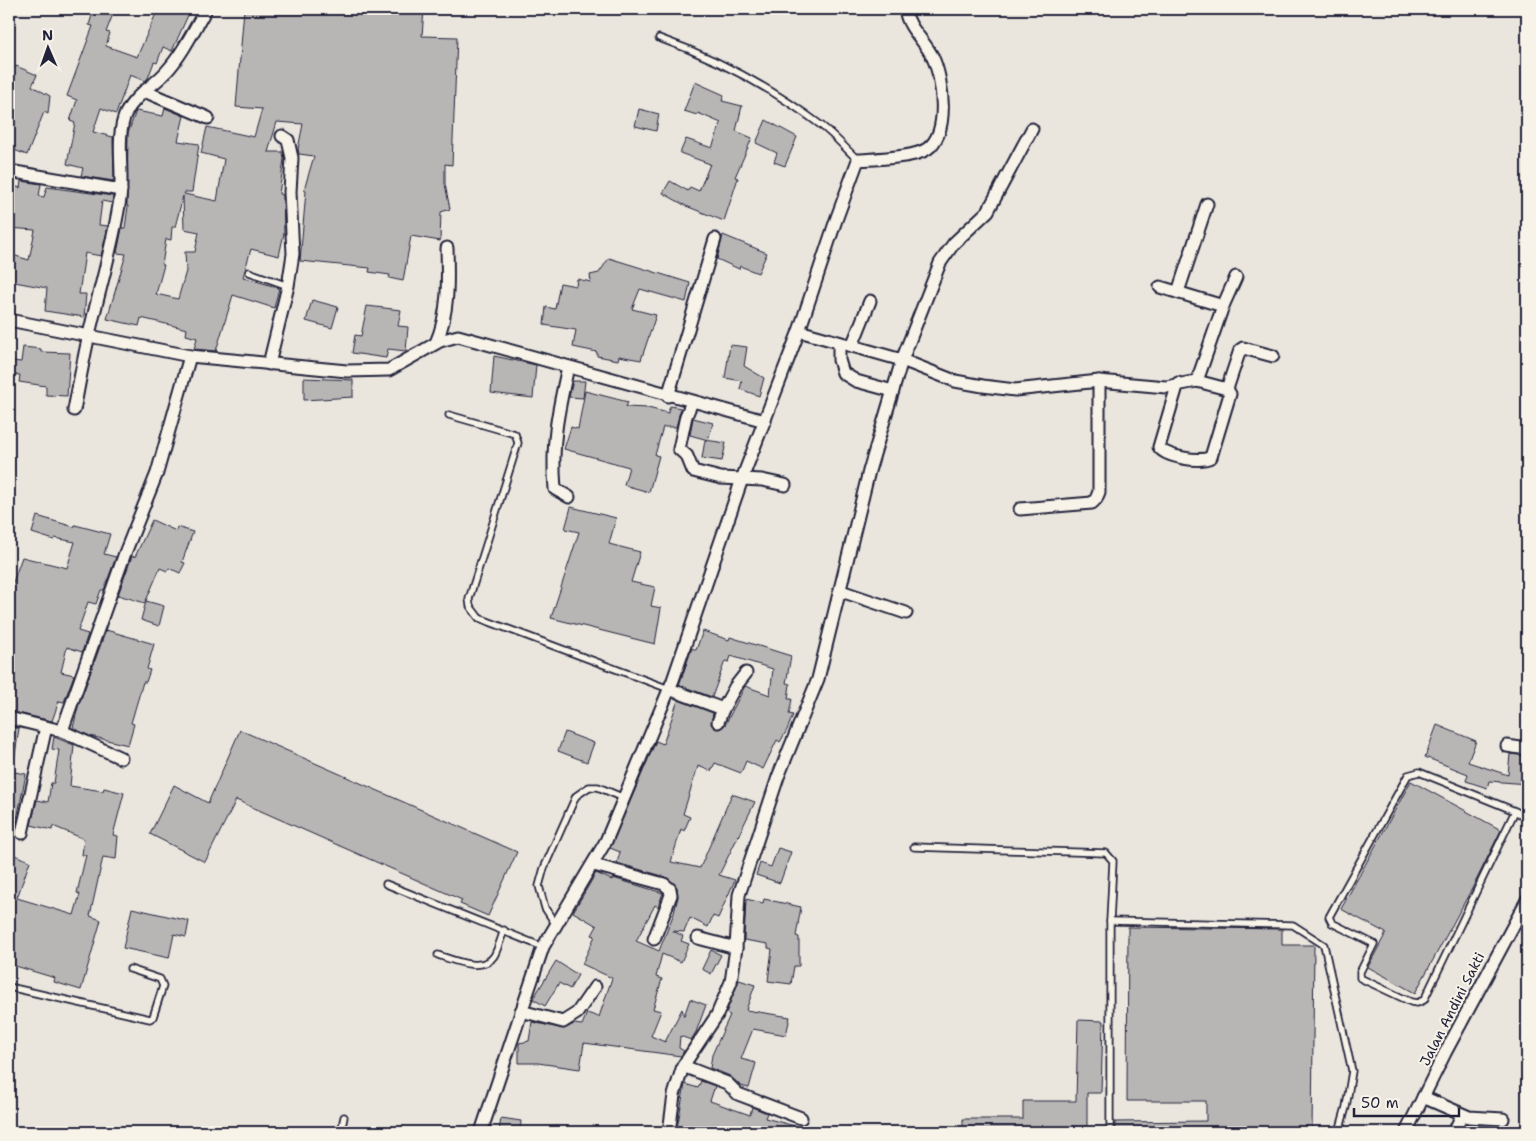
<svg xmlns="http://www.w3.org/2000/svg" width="1536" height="1141" viewBox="0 0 1536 1141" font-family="'Shantell Sans',sans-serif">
<rect width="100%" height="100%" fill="#eae6de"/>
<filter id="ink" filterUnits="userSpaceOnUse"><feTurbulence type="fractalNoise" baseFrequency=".02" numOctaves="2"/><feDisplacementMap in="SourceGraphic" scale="10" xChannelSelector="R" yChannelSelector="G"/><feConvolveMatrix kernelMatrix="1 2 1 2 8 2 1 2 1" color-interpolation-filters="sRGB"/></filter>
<g filter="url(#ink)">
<g fill="#b8b6b5" stroke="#22223b" fill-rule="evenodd">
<polygon points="94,9 115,9 106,32 110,33 106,46 137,57 158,9 179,9 189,13 172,51 163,47 157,63 154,62 148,78 145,81 130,75 116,114 101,108 93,132 113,137 114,181 81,176 83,168 67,164 75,123 70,121 77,100 67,96 93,26 89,25"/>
<path d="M244 9H424L422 36 457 37 452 165 445 164V184L450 209 441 212 440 241 411 236 403 281 389 278 390 275 369 272 370 268 300 261 306 191 304 190 314 156 299 154 298 149 303 124 277 122 268 152H283L284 159 279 194 283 195 284 233 279 256 251 249 243 277 279 288 274 308 233 295 216 351 194 349 197 338 186 335 187 329 141 318 139 326 107 319 126 254 117 253 122 228H125L128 206H127L128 133 136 111 163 116 165 108 184 116 178 141 199 144 192 192H185L184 194 217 201 224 159 201 153 207 127 254 137 262 109 236 107ZM183 196 184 229 199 232 195 252H185L186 271 178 299 156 294 164 265H162L166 239 171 240 172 227H175Z"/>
<polygon points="16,66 37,75 32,86 50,96 48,114 44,112 27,155 9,148 9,67 14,69"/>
<polygon points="695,82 724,95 722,101 742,106 736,131 752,138 735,177 738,178 724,221 686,206 663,193 670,181 688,191 690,187 699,191 710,164 680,153 686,139 712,148 721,123 698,113 697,115 684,111"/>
<polygon points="639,109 659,114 656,131 635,126"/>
<polygon points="766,120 797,137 785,166 774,162 777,153 756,143"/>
<polygon points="21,181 41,184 39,196 44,197 47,187 113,196 112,203 102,201 99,225 108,226 101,256 85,253 79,294 86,294 84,317 45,311 47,288 9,281 9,254 29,260 35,230 9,228 9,184 20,188"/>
<polygon points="723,235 767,253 758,273 740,266 739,269 717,259"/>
<polygon points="609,258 690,283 686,302 640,289 632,309 656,315 641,360 619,356 618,360 597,356 597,352 573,347 576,330 544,325 546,307 555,309 560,283 576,286 577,279 591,282 590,275 599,273"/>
<polygon points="312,300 338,307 332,328 306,321"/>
<polygon points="367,306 401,310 398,326 408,327 406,351 388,349 386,358 352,353 355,335 361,336"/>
<polygon points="730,345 747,347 744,366 764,378 759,396 740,389 742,381 725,378"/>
<polygon points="23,347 41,349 41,352 70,353 67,396 46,395 46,386 19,382 20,375 10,374 12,361 21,362"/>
<polygon points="494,356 536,365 533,398 491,393"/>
<polygon points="304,378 353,380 353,397 304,400"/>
<polygon points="573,381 585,381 583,398 569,397"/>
<polygon points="585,391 628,402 626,407 648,408 668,413 670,406 681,408 676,427 663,427 655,455 659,456 649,492 624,485 629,467 564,449 571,427 578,429"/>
<polygon points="693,418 713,423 708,440 690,435"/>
<polygon points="705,440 726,443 722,461 702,458"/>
<polygon points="571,507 616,518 609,544 640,552 631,582 655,587 651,606 661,608 655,644 551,618 579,532 565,529"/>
<polygon points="37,516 74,527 75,525 110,534 104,554 116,557 104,590 101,590 96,604 88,602 78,631 88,634 82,652 67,647 61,672 74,675 64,702 59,701 52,721 9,711 9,585 12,585 22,557 67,568 75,542 55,538 54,540 32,533"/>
<polygon points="152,520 176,531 177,527 193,532 182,562 185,563 180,573 169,568 167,571 160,568 145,603 118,595 132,556 135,557"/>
<polygon points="146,601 164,606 159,626 141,620"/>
<polygon points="106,630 154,644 147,669 150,670 146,682 143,682 131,723 134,724 128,745 90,736 73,728 78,707"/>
<polygon points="703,631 729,640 730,637 791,656 786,683 790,684 788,699 792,699 789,714 793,715 787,730 780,742 777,740 763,769 746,761 741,773 715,763 711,771 698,766 683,814 690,817 684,831 681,829 671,862 700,868 732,794 755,802 719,875 735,880 718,918 713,916 708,927 690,918 684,932 673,931 683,936 681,941 689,944 681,962 662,954 656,977 662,979 653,1009 661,1011 651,1036 665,1042 682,1009 684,1016 690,999 706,1005 696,1032 691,1040 680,1036 679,1048 684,1051 681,1056 584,1043 580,1069 538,1063 519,1063 519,1043 529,1041 532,1022 564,1029 574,1024 582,1025 587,1013 599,1017 612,978 582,964 595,936 592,935 597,926 573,912 596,873 612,880 613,878 663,893 658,907 655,905 636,941 659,951 674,913 678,897 677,887 666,877 617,863 620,852 610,848 656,741 663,744 678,700 713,713 711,724 719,729 725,725 745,686 770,695 773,669 731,656 729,662 725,661 712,697 679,685 692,648 696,650"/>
<polygon points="1437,725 1476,741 1468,762 1508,775 1510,754 1527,756 1527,784 1489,781 1487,788 1466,781 1468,774 1425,757"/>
<polygon points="9,726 19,728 15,755 9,754"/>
<polygon points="240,730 517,852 488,916 460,904 462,900 236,800 205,862 150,834 174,785 208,803"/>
<polygon points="565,732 594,743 587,762 558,751"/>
<polygon points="54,737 74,745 70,786 103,791 104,788 124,793 113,835 118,836 116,859 103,857 90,916 101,920 81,990 54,982 55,978 9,964 9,853 30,861 17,898 74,915 80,894 77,893 86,855 82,855 84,839 53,826 52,830 31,825 37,800 48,802 51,783 54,783 59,750 52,749"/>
<polygon points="9,771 26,774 12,844 9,843"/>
<polygon points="1411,781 1501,830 1475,883 1415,993 1368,967 1386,933 1341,909"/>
<polygon points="778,848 791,852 780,883 756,875 760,863 771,867"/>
<polygon points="746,899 763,903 764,899 801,907 796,936 799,937 799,966 794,966 791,984 768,981 772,949 768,948 768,944 744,940"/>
<polygon points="132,908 189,921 186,937 174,934 169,958 123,948"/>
<polygon points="1128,927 1282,929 1282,945 1314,945 1312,1132 1115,1132 1115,1122 1206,1121 1206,1101 1127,1101"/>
<polygon points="711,950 721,955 711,974 702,969"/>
<polygon points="556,961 578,975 570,989 559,983 545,1006 533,999"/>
<polygon points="739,980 755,985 746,1010 790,1017 786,1035 753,1029 741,1059 756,1063 749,1088 741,1086 730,1076 710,1068 712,1055 730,1015 726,1013"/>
<polygon points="1078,1020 1103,1021 1101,1093 1087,1093 1087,1132 963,1132 963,1119 1023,1119 1023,1101 1076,1101"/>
<polygon points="701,1081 715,1086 710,1101 750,1115 752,1107 767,1113 765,1118 806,1129 806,1132 694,1132 677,1128 685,1084 698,1088"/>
<polygon points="501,1118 521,1121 520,1132 499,1132"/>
</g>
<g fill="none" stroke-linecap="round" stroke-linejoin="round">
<defs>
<g id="service">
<path d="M659 38C716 58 773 89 822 126 835 136 846 149 858 160"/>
<polyline points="249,272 288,286"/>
<polyline points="449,415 515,434 518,443 469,599 470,606 479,618 669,689"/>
<polyline points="1515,811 1424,1000 1417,1003 1411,1002 1360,978 1360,972 1374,944 1332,923 1329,917 1408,775 1419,772 1515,811 1527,818"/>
<polyline points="914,847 1106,853 1113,861 1110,921 1110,1132"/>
<polyline points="386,884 543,947"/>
<polyline points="1110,921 1293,925 1324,945 1352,1071 1346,1107 1339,1132"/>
<polyline points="556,925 545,908 539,886 544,868 576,796 589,787 598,787 624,798"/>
<path d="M438 955C453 960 483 973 494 956 498 949 501 938 504 930"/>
<polyline points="9,987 150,1019 153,1017 163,986 160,979 130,969"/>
<polyline points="341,1132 344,1117"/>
</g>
<g id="minor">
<polyline points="144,91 208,118"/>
<polyline points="9,171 121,190"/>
<polyline points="1160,287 1223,306"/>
<polyline points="1178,292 1207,204"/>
<polyline points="9,320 190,356 347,371 389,370 440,341 458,336 765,421"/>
<path d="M799 331 902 360 955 381 983 386 1015 390 1099 381 1166 387 1197 381 1227 389 1230 394 1211 457C1200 463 1165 457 1159 447L1178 383"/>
<path d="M436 343C449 313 448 280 447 248"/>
<polyline points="839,343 839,360 843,373 856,381 893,391"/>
<polyline points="852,346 870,301"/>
<polyline points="269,364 288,286 293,254 290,192 292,158 288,140 282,136"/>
<path d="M568 367C558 411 551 444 555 489L569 497"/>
<polyline points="1197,381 1223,306 1236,277"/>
<polyline points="1227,389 1240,350 1243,348 1273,356"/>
<polyline points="668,396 715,239"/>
<polyline points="692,402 686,416 679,449 687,456 693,471 721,478 762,480 785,485"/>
<path d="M74 410C79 385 83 360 89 335 99 290 113 246 120 199 124 173 115 136 126 113 135 95 152 87 165 73 182 55 194 30 206 9"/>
<polyline points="1020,509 1092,503 1096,499 1099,492 1099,381"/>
<polyline points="841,591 906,613"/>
<polyline points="669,689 723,709 718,722"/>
<polyline points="723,709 735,687 746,673"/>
<polyline points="9,718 62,731 121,758"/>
<polyline points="62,731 125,553 157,473 190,356"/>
<polyline points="1507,746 1527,749"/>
<polyline points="22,833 46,727"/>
<polyline points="594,865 664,884 670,889 671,895 654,939"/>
<polyline points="698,938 736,948"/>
<polyline points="521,1011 563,1022 577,1013 595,987"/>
<polyline points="683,1066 727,1083 738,1094 801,1118"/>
<polyline points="1423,1097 1469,1117 1503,1119"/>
<path d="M481 1132 543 947 606 841 673 680 742 479 799 331 836 220 858 160C874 159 914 158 927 149 950 133 943 80 933 58 925 40 908 30 905 9"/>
<polyline points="669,1132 674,1095 683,1066 717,1015 731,982 736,948 739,895 778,777 818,679 869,471 902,360 940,263 954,243 988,211 1032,129"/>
<polyline points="1406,1132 1445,1053 1527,900"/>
<polyline points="1454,1132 1462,1115"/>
</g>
</defs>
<use href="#service" stroke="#22223b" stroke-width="9"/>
<use href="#minor" stroke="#22223b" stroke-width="15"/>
<use href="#service" stroke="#f7f3e8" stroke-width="5.5"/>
<use href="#minor" stroke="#f7f3e8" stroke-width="11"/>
</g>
</g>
<g text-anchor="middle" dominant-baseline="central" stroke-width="4" stroke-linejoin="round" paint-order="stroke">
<g font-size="14" fill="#22223b" stroke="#f7f3e8">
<text transform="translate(1452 1009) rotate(-63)">Jalan Andini Sakti</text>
</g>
</g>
<rect width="1536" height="1141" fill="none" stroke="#f7f3e8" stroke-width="30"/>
<rect x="15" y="15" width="1506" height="1111" fill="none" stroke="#22223b" stroke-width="2" filter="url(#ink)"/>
<g transform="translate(48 48) rotate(358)" stroke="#f7f3e8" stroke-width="4" paint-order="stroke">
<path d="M0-4L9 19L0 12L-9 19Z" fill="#22223b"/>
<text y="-8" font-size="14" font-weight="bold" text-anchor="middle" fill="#22223b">N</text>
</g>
<path d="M1354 1108v8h105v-8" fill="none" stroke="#22223b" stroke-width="2.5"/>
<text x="1361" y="1108" font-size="15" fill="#22223b" stroke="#f7f3e8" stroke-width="4" paint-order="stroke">50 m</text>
</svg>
